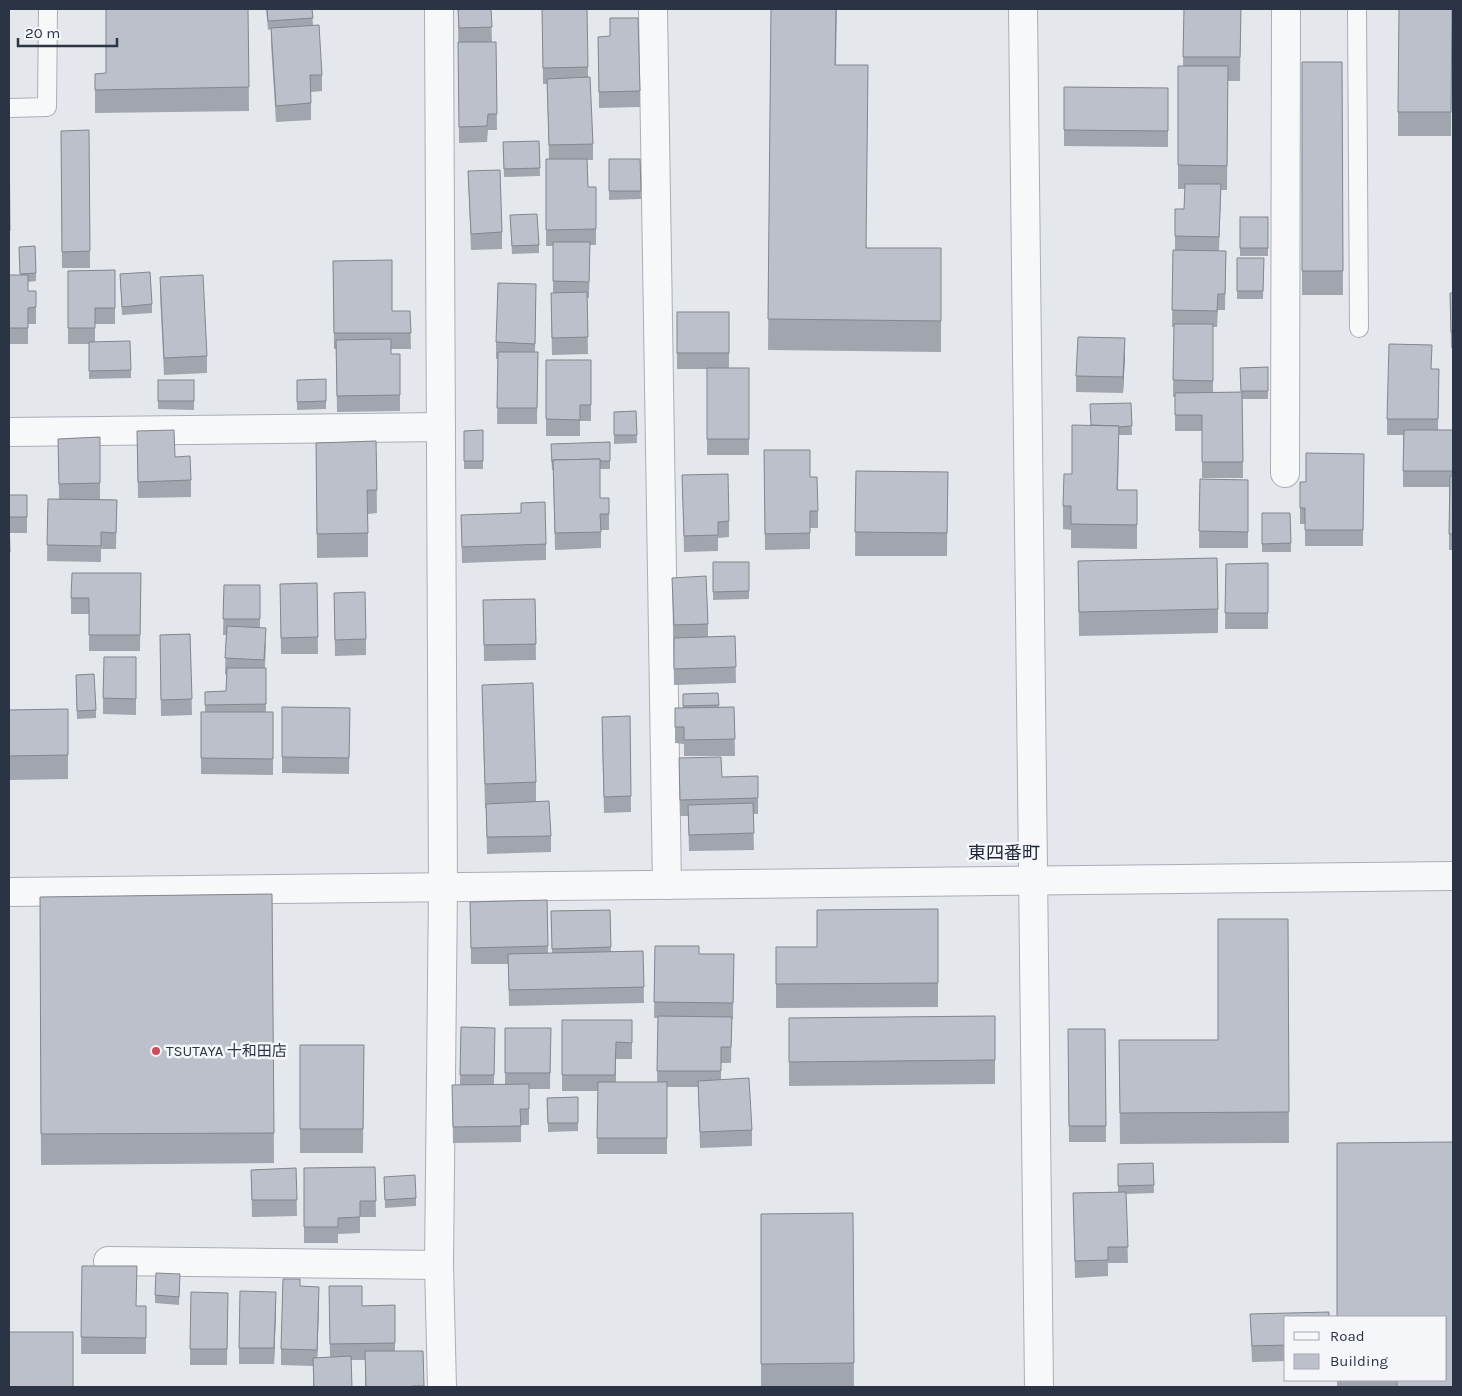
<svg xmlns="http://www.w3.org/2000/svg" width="1462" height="1396" viewBox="0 0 1462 1396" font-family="Karla,'Noto Sans JP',sans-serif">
<rect width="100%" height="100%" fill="#e4e7ec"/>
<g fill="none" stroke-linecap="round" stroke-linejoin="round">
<defs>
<g id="service">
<polyline points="1357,9 1359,328"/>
<polyline points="9,108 47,107 48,9"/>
</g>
<g id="minor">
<polyline points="439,9 443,888 439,1265 442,1387"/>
<polyline points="653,9 667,885"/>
<polyline points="9,432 441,427"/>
<polyline points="1285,473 1286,9"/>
<polyline points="108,1261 439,1265"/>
</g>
<g id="tertiary">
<polyline points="1023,9 1039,1387"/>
<polyline points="9,892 1453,876"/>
</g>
</defs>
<use href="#service" stroke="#a9aeb7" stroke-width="20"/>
<use href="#minor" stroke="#a9aeb7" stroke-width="30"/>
<use href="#tertiary" stroke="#a9aeb7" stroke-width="30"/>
<use href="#service" stroke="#f7f8fa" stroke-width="18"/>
<use href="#minor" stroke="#f7f8fa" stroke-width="28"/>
<use href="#tertiary" stroke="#f7f8fa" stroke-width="28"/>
</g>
<g fill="#a1a5ae">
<polygon points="248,9 249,111 95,113 95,74 106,73"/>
<polygon points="266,9 312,9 313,25 322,75 322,91 311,92 311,120 276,122 271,44 271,29 268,30"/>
<polygon points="458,9 491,9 492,42 496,42 497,130 488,130 487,142 459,143"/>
<polygon points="542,9 588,67 588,77 593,144 593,160 587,160 588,187 596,229 596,245 590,245 589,298 587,298 588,354 552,355 551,309 553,293 553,246 546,246 546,159 549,159 547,84 543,84"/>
<polygon points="771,9 837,9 836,65 867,248 941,248 941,352 768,350"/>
<polygon points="1184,9 1241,9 1240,81 1228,81 1227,190 1221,190 1219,251 1226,251 1225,310 1218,310 1217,327 1213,327 1213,392 1241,392 1240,368 1268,367 1268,399 1242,399 1243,478 1202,478 1202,431 1175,431 1175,397 1173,397 1174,327 1172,327 1173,250 1175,251 1175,209 1184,209 1185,189 1178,189 1178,66 1183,66"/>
<polygon points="1452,9 1451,136 1398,136 1398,112"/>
<polygon points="610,18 640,91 640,107 599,108 598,37 610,36"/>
<polygon points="1302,62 1342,62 1343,295 1302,295"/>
<polygon points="1064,87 1168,88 1168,147 1064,146"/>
<polygon points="9,123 10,231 10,254 9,254"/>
<polygon points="89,130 90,268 62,268 61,131"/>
<polygon points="539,141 540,176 504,177 503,142"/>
<polygon points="609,159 640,159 641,199 609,200"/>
<polygon points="468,171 502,232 502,249 471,250"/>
<polygon points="510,215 539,245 539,253 512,254"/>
<rect x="1240" y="217" width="28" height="39"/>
<polygon points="19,247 36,273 36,281 28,282 28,291 36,291 36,324 28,324 28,344 9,344 9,275 20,275"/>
<polygon points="1237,258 1264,258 1263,299 1237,299"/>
<polygon points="333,261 392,311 410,311 411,349 391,349 391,354 400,395 400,411 337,412 336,349 334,349"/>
<polygon points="115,270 115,324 95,324 95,342 131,370 131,378 89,379 89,344 68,344 68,271"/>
<polygon points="120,274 152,304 152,313 122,315"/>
<polygon points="160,277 207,356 207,373 164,375 160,294"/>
<polygon points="1450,293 1453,293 1453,348 1451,348"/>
<polygon points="536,300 535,352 538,352 537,424 497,424 498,359 496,359 496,342"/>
<polygon points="677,312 729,312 729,368 749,368 749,455 707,455 707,369 677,369"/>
<polygon points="1125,355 1123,393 1076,392 1076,376"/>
<polygon points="546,360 591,360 591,421 580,421 580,436 546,436"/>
<polygon points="1432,369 1439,369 1438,430 1453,430 1453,550 1449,550 1449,487 1403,487 1403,435 1387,435 1387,419"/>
<polygon points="158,380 194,380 194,410 158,409"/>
<polygon points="297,380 326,401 326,409 297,410"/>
<polygon points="1131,403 1132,435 1119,435 1118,490 1137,514 1137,549 1071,548 1071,530 1063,529 1063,506 1072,474 1091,425"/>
<polygon points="636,411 637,443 614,444 614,412"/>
<polygon points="483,430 483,469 464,469 464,431"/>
<polygon points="137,431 175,457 191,480 191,497 138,498"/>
<polygon points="100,437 100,499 117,500 116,549 101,549 101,562 47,561 48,499 59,499 58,439"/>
<polygon points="376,441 377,513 368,514 368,557 317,558 316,443"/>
<polygon points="610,442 610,469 600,469 600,498 609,514 609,530 601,530 601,548 555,550 553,470 552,470 551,452"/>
<polygon points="764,450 810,477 818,511 818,528 810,528 810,549 765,550"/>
<polygon points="1364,454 1363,546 1305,546 1305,524 1300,524 1300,482 1306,482"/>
<polygon points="856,471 948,472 947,556 855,556"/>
<polygon points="682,475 729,521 729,537 718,538 718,551 684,552"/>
<polygon points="1200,479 1248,480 1248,548 1199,548"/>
<polygon points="9,495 27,495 27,533 9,533 10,568 9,568"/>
<polygon points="1262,513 1290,513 1291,552 1262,552"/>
<polygon points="461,515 546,544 546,560 462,563"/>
<polygon points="1078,561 1218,609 1218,633 1079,636"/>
<polygon points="713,562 749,562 749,599 713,600"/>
<polygon points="1268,563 1268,629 1225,629 1226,564"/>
<polygon points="141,573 140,651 89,651 89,614 71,614 71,598"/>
<polygon points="672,578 708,624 708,637 735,636 736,683 674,685"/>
<polygon points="317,583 318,654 281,654 280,584"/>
<polygon points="224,585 260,585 260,628 266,644 265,668 266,668 266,712 273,712 273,775 201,774 201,712 205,712 205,692 226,691 227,675 225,674 226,635 223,635"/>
<polygon points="334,593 366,639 366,655 335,656"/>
<polygon points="535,599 536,660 484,661 483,600"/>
<polygon points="190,634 192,715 161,716 160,635"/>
<polygon points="136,657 136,715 103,714 103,698"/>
<polygon points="76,675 96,710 96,718 77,719"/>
<polygon points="482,685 536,782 536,802 551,836 551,852 487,854 486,808 485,808"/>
<polygon points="718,693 719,707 734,707 735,756 684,756 684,744 675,743 675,708 683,708 683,694"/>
<polygon points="282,707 350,708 349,774 282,773"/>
<polygon points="68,709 68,779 9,780 9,710"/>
<polygon points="630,716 631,812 604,813 602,733"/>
<polygon points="679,758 722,777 758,776 758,814 753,814 754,850 689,851 688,816 680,816"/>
<polygon points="272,894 274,1163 41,1165 40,897"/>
<polygon points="547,900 548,953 552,953 551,911 610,910 611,952 643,951 644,1003 509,1006 508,964 471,964 470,902"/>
<polygon points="938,909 938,1007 776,1008 776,947 817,947"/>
<polygon points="1288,919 1289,1143 1120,1144 1119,1040 1218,1040"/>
<polygon points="655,946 699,954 734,954 733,1019 732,1019 731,1063 721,1063 721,1080 752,1130 752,1146 700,1148 698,1087 667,1087 667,1154 597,1154 598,1091 562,1091 562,1020 632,1020 632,1059 616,1059 616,1082 657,1082 658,1018 654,1018"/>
<polygon points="995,1016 995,1084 789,1086 789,1018"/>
<polygon points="461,1027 495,1028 494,1085 505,1084 505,1028 551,1028 550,1089 529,1089 529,1125 521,1125 521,1142 453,1143 452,1085 460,1085"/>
<polygon points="1068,1029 1105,1029 1106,1142 1069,1142"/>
<polygon points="300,1045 364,1045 363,1153 300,1153"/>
<polygon points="578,1097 578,1131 548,1132 547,1098"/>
<polygon points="1153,1163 1154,1193 1126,1194 1128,1263 1108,1263 1108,1276 1075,1278 1073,1193 1118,1192 1118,1164"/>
<polygon points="375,1167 376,1217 360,1217 360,1233 338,1234 338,1243 304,1243 304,1168"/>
<polygon points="296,1168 297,1216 252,1217 251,1170"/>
<polygon points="384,1177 416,1198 416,1206 385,1208"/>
<polygon points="853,1213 854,1387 761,1387 761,1214"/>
<polygon points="82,1266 136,1306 146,1306 146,1354 81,1354"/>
<polygon points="180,1274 179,1305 155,1303 155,1295"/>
<polygon points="300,1286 319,1303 317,1358 330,1357 329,1286 362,1306 395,1305 395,1351 423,1351 424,1387 365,1387 365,1360 351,1360 352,1387 313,1387 313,1366 281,1365 281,1349"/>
<polygon points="191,1292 228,1309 227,1365 190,1365"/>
<polygon points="276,1308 274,1364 239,1364 239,1348"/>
<polygon points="1250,1314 1286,1317 1286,1361 1252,1362"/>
<polygon points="1337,1380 1446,1380 1453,1387 1337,1387"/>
</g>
<g fill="#83868d">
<polygon points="1125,338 1125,355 1123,393 1123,377"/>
<polygon points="319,1287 319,1303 317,1366 317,1350"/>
<polygon points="276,1292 276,1308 274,1364 274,1348"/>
</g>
<g fill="#bbc0ca" stroke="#83868d">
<polygon points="106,9 248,9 249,87 95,90 95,74 106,73"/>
<polygon points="267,9 312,9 313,18 268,21"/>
<polygon points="458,9 491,9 492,27 459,28"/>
<polygon points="542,9 587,9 588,67 543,68"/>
<polygon points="771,9 836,9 835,65 868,65 866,248 941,248 941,321 768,319"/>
<polygon points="1184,9 1241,9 1240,57 1183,57"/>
<polygon points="1399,9 1452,9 1451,112 1398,112"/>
<polygon points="610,18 638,18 640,91 599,92 598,37 610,36"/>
<polygon points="319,25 322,75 310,75 311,103 276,106 271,28"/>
<polygon points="458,42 496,42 497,114 488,114 487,126 459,127"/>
<polygon points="1302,62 1342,62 1343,271 1302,271"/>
<polygon points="1178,66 1228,66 1227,166 1178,165"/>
<polygon points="590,77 593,144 549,145 547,79"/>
<polygon points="1064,87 1168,88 1168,131 1064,130"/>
<polygon points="9,123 10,231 9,231"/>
<polygon points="89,130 90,251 62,252 61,131"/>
<polygon points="539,141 540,168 504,169 503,142"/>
<polygon points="546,159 587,159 588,187 596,187 596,229 546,230"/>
<polygon points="609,159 640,159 641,191 609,191"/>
<polygon points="500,170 502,232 471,234 468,171"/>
<polygon points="1185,184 1221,184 1219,237 1175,236 1175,209 1184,209"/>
<polygon points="537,214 539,245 512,246 510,215"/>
<rect x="1240" y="217" width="28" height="31"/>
<polygon points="553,242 590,242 589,282 553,281"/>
<polygon points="35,246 36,273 20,274 19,247"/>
<polygon points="1173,250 1226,251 1225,294 1218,294 1217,311 1172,310"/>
<polygon points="1237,258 1264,258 1263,291 1237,291"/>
<polygon points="392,260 392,311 410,311 411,333 334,333 333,261"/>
<polygon points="115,270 115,308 95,308 95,328 68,328 68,271"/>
<polygon points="150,272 152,304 122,307 120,274"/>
<polygon points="9,275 28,275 28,291 36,291 36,307 28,308 28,328 9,328"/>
<polygon points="203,275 207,356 164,358 160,277"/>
<polygon points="498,283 536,284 535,344 496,342"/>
<polygon points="587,292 588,337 552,338 551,293"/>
<polygon points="1450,293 1453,293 1453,332 1451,332"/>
<rect x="677" y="312" width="52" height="41"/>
<polygon points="1174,324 1213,324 1213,381 1173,380"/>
<polygon points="1078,337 1125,338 1123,377 1076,376"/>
<polygon points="391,339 391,354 400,354 400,395 337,396 336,340"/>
<polygon points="130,341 131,370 89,371 89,342"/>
<polygon points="1389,344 1432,345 1431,369 1439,369 1438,419 1387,419"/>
<polygon points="498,352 538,352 537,408 497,408"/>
<polygon points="546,360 591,360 591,405 580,405 580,420 546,419"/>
<polygon points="1268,367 1268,391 1241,391 1240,368"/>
<rect x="707" y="368" width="42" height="71"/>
<polygon points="326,379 326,401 297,402 297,380"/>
<rect x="158" y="380" width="36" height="21"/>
<polygon points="1242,392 1243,462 1202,462 1202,415 1175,415 1175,393"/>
<polygon points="1131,403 1132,426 1119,427 1119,426 1091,425 1090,404"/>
<polygon points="636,411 637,435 614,435 614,412"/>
<polygon points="1072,425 1119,426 1117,490 1137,490 1137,525 1071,524 1071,506 1063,506 1064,474 1072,474"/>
<polygon points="174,430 175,457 190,456 191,480 138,482 137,431"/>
<polygon points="483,430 483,461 464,461 464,431"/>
<polygon points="1404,430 1453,430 1453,471 1403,471"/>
<polygon points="100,437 100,483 59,484 58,439"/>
<polygon points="376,441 377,490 367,490 368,533 317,534 316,443"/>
<polygon points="610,442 610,461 600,461 600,459 553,460 553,462 552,462 551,444"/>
<polygon points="764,450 810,450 810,477 817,477 818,511 810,511 810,533 765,534"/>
<polygon points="1306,453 1364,454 1363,530 1305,530 1305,508 1300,508 1300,482 1306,482"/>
<polygon points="600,459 600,498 609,498 609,514 600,514 601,532 555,533 553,460"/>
<polygon points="856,471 948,472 947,533 855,532"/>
<polygon points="728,474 729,521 718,522 718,535 684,536 682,475"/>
<polygon points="1450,476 1453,476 1453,534 1449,534"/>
<polygon points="1200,479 1248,480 1248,532 1199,531"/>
<polygon points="9,495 27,495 27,517 9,517 10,552 9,552"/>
<polygon points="48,499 117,500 116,533 101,532 101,546 47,545"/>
<polygon points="545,502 546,544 462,547 461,515 521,513 521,503"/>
<polygon points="1262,513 1290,513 1291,543 1262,544"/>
<polygon points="1217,558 1218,609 1079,612 1078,561"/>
<polygon points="713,562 749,562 749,591 713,592"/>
<polygon points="1268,563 1268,613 1225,613 1226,564"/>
<polygon points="72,573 141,573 140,635 89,635 89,598 71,598"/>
<polygon points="706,576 708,624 674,625 672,578"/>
<polygon points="317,583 318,637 281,638 280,584"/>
<polygon points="224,585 260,585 260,619 223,619"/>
<polygon points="365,592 366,639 335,640 334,593"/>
<polygon points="535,599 536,644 484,645 483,600"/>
<polygon points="227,626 266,628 264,660 225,658"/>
<polygon points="190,634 192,699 161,700 160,635"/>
<polygon points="735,636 736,667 674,669 674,638"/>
<polygon points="104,657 136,657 136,699 103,698"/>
<polygon points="227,668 266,668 266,704 205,705 205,692 226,691"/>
<polygon points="94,674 96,710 77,711 76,675"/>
<polygon points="533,683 536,782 485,784 482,685"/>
<polygon points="718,693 719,705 683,706 683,694"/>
<polygon points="282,707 350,708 349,758 282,757"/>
<polygon points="734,707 735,739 684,740 684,727 675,727 675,708"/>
<polygon points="68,709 68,755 9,756 9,710"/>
<polygon points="201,712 273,712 273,759 201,758"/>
<polygon points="630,716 631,796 604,797 602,717"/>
<polygon points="721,757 722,777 758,776 758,798 680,800 679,758"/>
<polygon points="549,801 551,836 487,837 486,804"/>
<polygon points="753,803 754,833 689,835 688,805"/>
<polygon points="272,894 274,1133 41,1134 40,897"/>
<polygon points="547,900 548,946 471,948 470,902"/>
<polygon points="938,909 938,983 776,984 776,947 817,947 817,910"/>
<polygon points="610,910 611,947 552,949 551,911"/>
<polygon points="1218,919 1288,919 1289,1112 1120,1113 1119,1040 1218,1040"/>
<polygon points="655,946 699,946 699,954 734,954 733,1003 654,1002"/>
<polygon points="643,951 644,987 509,990 508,954"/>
<polygon points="658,1016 732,1017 731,1047 721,1047 721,1071 657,1071"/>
<polygon points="995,1016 995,1060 789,1062 789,1018"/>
<polygon points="562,1020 632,1020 632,1043 616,1042 615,1075 562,1075"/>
<polygon points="461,1027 495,1028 494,1075 460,1075"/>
<polygon points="505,1028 551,1028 550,1073 505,1073"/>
<polygon points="1068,1029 1105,1029 1106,1126 1069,1126"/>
<polygon points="300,1045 364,1045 363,1129 300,1129"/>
<polygon points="749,1078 752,1130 700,1132 698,1081"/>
<polygon points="598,1082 667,1082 667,1138 597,1138"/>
<polygon points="529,1084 529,1109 520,1109 521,1126 453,1127 452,1085"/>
<polygon points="578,1097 578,1123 548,1123 547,1098"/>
<polygon points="1453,1142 1453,1387 1397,1387 1397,1380 1446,1380 1446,1317 1337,1317 1337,1143"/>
<polygon points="1153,1163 1154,1185 1118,1186 1118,1164"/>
<polygon points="375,1167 376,1201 360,1201 360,1217 338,1218 338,1227 304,1227 304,1168"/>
<polygon points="296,1168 297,1200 252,1200 251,1170"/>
<polygon points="415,1175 416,1198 385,1200 384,1177"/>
<polygon points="1126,1192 1128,1247 1108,1247 1108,1260 1075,1261 1073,1193"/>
<polygon points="853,1213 854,1363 761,1364 761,1214"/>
<polygon points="82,1266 137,1266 136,1306 146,1306 146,1338 81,1337"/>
<polygon points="156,1273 180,1274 179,1297 155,1295"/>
<polygon points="283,1279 300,1279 300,1286 319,1287 317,1350 281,1349"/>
<polygon points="329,1286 362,1286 362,1306 395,1305 395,1343 330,1344"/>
<polygon points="240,1291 276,1292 274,1348 239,1348"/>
<polygon points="191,1292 228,1293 227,1349 190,1349"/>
<polygon points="1329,1312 1329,1317 1286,1317 1286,1345 1252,1346 1250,1314"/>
<rect x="9" y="1332" width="64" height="55"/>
<polygon points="365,1351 423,1351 424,1386 412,1386 412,1387 366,1387"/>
<polygon points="351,1356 352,1387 314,1387 313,1358"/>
</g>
<circle fill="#d1495b" stroke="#f4f6f9" stroke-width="2" cx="156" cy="1051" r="5"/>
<g text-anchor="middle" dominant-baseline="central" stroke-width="5" stroke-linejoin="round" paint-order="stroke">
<g font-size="15" fill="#2b3445" stroke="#f4f6f9" text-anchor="start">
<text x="166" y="1051">TSUTAYA 十和田店</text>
</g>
<g font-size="18" fill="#1d2536" stroke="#f4f6f9">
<text x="1004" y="853">東四番町</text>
</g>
</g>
<rect width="1462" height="1396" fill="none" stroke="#2b3445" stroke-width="20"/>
<rect x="1284" y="1316" width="162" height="65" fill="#f4f6f9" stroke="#a4a8b1"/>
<rect x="1294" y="1332" width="25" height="8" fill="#f7f8fa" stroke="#a4a8b1"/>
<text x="1330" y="1341" font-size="15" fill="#2b3445">Road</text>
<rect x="1294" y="1354" width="25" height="15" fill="#bbc0ca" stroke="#a4a8b1"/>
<text x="1330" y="1366" font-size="15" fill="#2b3445">Building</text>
<path d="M18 38v8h99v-8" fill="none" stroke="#2b3445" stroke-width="2.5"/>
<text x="25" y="38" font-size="15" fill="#2b3445" stroke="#f4f6f9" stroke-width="4" paint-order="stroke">20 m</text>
</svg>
